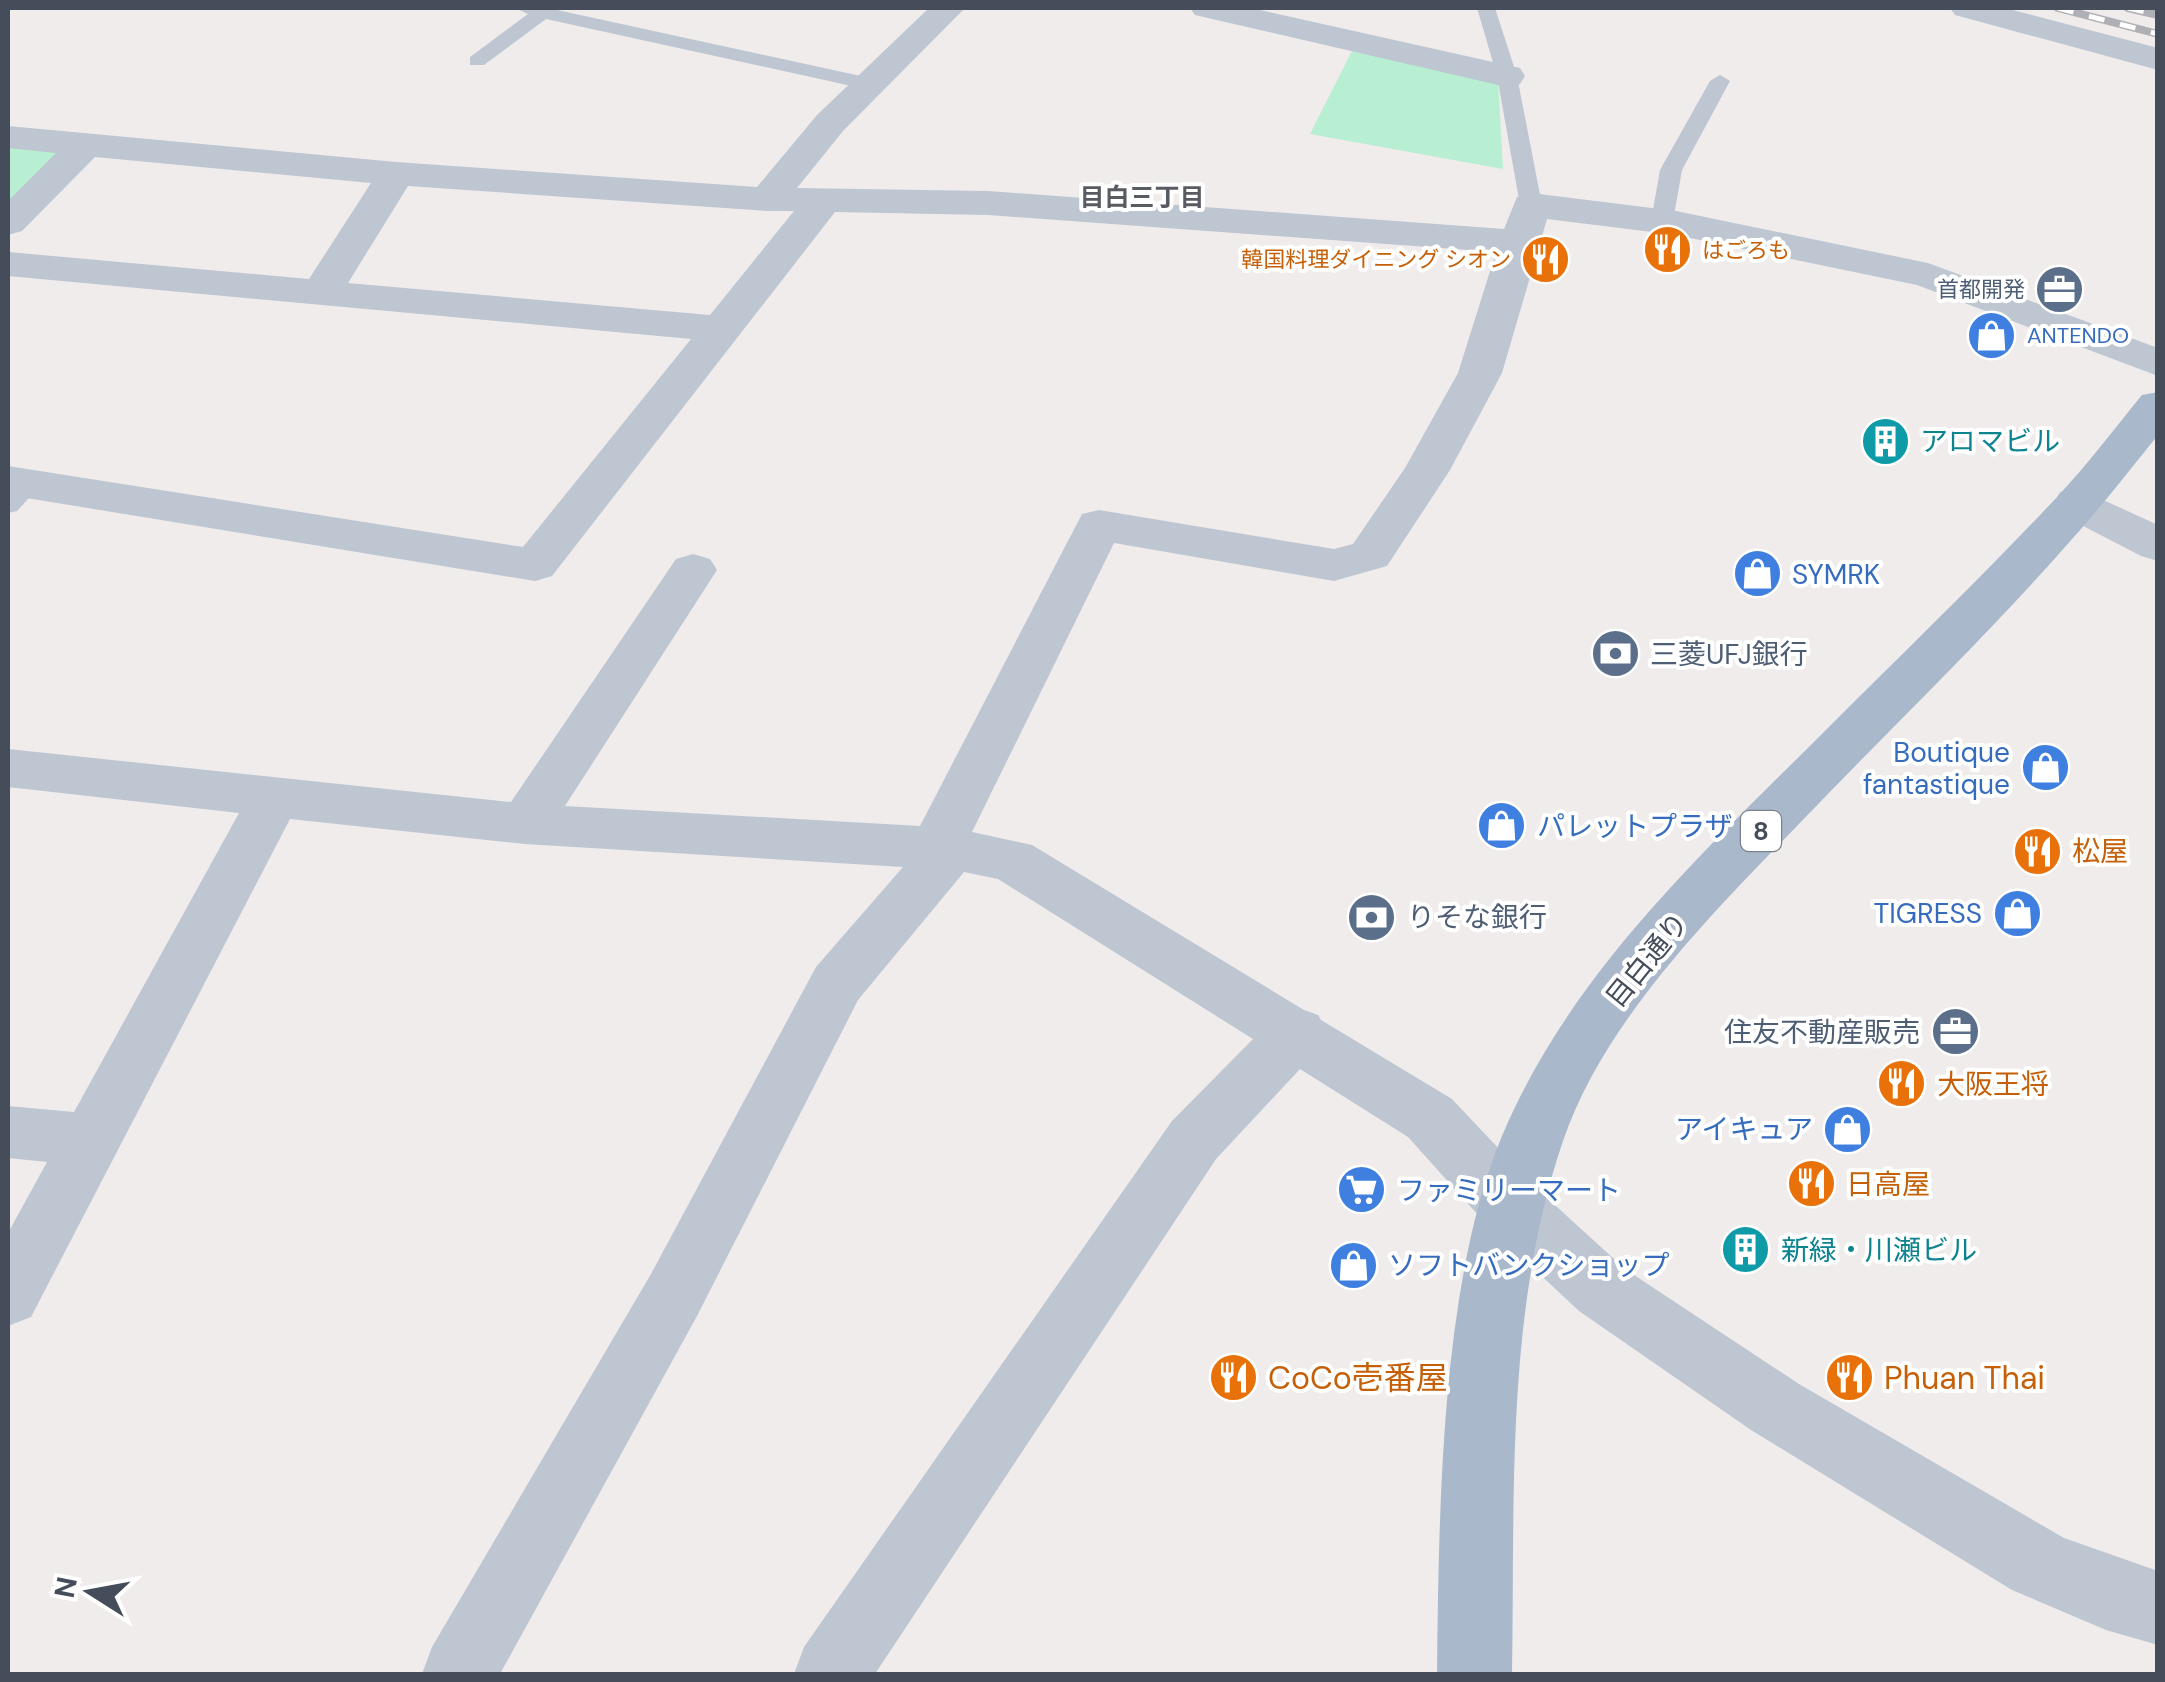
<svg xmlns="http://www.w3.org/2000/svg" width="2165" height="1682" viewBox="0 0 2165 1682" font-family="'DM Sans','Noto Sans JP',sans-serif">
<rect width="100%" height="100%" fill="#efeceb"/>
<g fill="#b8eed2">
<polygon points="1352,51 1498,81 1503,169 1310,134"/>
<polygon points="8,142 73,149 8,214"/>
</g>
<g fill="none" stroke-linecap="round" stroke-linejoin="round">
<g fill="#bec6d2" fill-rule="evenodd">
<polygon points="515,8 548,8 870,78 880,84 870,90 546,19 484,65 470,65 470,57 528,14"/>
<polygon points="1477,8 1495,8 1517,76 1542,205 1539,210 1531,211 1520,205 1497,76"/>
<polygon points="1720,75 1730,81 1682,170 1673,221 1662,228 1654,226 1651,221 1660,170 1710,81"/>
<polygon points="29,476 42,484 17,511 8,513 8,491 20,478"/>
</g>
<g fill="#bec6d2" fill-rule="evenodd">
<path d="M929 8H965L843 131 797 188 988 191 1504 229 1517 197 1531 193 1676 211 1928 263 2158 348V376L1917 285 1676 235 1547 219 1502 373 1450 470 1387 566 1334 581 1114 543 972 832 1032 845 1304 1010 1318 1015 1321 1020 1452 1099 1534 1186 1543 1206 1534 1226 1511 1234 1488 1226 1408 1137 1300 1069 1216 1159 875 1674H794L804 1647 1172 1121 1253 1039 998 879 964 872 858 1000 697 1316 500 1674H422L432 1647 651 1274 816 967 903 867 525 844 290 819 31 1317 8 1326V1233L47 1162 8 1158V1106L74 1112 239 813 8 787V749L511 802 676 559 693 554 710 559 717 570 565 806 920 826 1082 514 1099 510 1334 549 1353 544 1405 468 1458 373 1496 252 988 215 835 212 552 576 535 581 8 495V466L523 547 691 339 8 276V252L309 279 371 183 95 157 22 231 8 235V201L56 153 8 148V126L396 162 757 187 817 115ZM408 186 767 211H794L710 315 348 283Z"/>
<polygon points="1190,8 1251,8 1520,68 1525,76 1520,84 1507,87 1195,15"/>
<polygon points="1950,8 2005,8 2158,48 2158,70 1955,15"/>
<polygon points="2077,488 2158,525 2158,561 2141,556 2060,514 2054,503 2060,492"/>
</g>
<polygon fill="#bec6d2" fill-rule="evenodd" points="1511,1178 1534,1186 1625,1269 1799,1384 2064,1538 2158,1571 2158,1645 2106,1630 2012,1590 1751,1430 1579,1311 1488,1226 1479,1206 1488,1186"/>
<path fill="#aab8cc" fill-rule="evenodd" d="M2158 392V435L2113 491C2016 609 1902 716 1796 827 1711 914 1603 1023 1563 1141 1505 1311 1515 1497 1512 1674H1437C1439 1514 1440 1284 1502 1136 1572 970 1707 849 1831 725 1907 649 1985 574 2058 496 2088 464 2114 429 2142 395Z"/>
<defs>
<g id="rail">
<polyline points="2058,8 2158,34"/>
<polyline points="2128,8 2158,15"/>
</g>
</defs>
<use href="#rail" stroke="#aeb0b6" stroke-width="8"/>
<use href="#rail" stroke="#fff" stroke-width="5" stroke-dasharray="16" stroke-linecap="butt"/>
</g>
<defs>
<symbol id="restaurant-disc" viewBox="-11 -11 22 22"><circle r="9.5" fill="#e8710a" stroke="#fff"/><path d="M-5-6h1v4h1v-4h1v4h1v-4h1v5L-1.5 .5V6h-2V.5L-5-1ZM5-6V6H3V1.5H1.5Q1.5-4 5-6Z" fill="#fff"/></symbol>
<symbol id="office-disc" viewBox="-11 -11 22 22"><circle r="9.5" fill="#5c6f8a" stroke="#fff"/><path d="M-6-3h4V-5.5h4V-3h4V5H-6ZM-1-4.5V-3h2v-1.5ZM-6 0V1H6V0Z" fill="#fff"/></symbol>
<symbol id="shop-disc" viewBox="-11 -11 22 22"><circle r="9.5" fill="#3f7fe0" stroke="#fff"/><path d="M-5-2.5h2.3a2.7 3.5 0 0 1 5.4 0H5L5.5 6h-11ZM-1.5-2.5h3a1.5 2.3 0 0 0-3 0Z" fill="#fff"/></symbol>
<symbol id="building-disc" viewBox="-11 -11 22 22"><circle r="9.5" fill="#0f9aa8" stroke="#fff"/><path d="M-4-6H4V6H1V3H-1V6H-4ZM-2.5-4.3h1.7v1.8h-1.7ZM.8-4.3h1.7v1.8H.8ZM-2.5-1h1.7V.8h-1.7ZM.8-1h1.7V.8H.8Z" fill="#fff"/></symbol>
<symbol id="bank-disc" viewBox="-11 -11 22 22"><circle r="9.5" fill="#5c6f8a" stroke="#fff"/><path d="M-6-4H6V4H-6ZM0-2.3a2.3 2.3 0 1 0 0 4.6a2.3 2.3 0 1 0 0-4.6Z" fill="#fff"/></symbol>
<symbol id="supermarket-disc" viewBox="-11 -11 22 22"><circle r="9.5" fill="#3f7fe0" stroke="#fff"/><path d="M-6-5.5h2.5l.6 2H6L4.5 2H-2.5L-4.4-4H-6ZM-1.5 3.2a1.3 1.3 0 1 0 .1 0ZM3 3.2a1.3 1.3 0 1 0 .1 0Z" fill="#fff"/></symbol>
</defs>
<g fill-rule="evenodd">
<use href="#restaurant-disc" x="1640" y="222" width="55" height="55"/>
<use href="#restaurant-disc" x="1518" y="232" width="55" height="55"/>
<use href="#office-disc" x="2032" y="262" width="55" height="55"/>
<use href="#shop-disc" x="1964" y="308" width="55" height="55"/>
<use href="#building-disc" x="1858" y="414" width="55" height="55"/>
<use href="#shop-disc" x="1730" y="546" width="55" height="55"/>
<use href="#bank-disc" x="1588" y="626" width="55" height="55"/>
<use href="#shop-disc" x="2018" y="740" width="55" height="55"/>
<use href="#shop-disc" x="1474" y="798" width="55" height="55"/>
<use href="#restaurant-disc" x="2010" y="824" width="55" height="55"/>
<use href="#shop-disc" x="1990" y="886" width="55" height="55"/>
<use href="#bank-disc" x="1344" y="890" width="55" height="55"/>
<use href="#office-disc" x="1928" y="1004" width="55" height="55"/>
<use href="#restaurant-disc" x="1874" y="1056" width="55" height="55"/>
<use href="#shop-disc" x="1820" y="1102" width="55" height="55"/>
<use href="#restaurant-disc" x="1784" y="1156" width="55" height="55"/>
<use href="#supermarket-disc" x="1334" y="1162" width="55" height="55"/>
<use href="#building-disc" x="1718" y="1222" width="55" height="55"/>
<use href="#shop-disc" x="1326" y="1238" width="55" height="55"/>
<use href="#restaurant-disc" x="1206" y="1350" width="55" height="55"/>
<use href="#restaurant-disc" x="1822" y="1350" width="55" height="55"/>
</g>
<g text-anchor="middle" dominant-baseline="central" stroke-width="8" stroke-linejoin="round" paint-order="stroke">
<g font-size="22" fill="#c56008" stroke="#fff" text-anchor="start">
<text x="1702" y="250">はごろも</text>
<text x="1511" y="259" text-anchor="end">韓国料理ダイニング シオン</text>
</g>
<g font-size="22" fill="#4e5e75" stroke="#fff" text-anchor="end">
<text x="2025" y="289">首都開発</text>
</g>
<g font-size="22" fill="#366cbe" stroke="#fff" text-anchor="start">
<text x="2027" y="335">ANTENDO</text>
</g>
<g font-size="25" font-weight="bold" fill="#585b61" stroke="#fff">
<text x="1142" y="197">目白三丁目</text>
</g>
<rect fill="#fff" stroke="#7c828b" stroke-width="2.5" x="1741" y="811" width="40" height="40" rx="8"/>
<g font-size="25" font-weight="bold" fill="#444d59">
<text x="1761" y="831">8</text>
</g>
<g font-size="28" fill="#0d838f" stroke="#fff" text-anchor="start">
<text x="1920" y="441">アロマビル</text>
<text x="1781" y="1250">新緑・川瀬ビル</text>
</g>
<g font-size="28" fill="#366cbe" stroke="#fff" text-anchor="start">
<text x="1792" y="574">SYMRK</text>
<text x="2010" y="752" text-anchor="end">Boutique<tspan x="2010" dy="32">fantastique</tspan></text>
<text x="1537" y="826">パレットプラザ</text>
<text x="1982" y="913" text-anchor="end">TIGRESS</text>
<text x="1813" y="1129" text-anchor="end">アイキュア</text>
<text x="1397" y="1190">ファミリーマート</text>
<text x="1388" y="1265">ソフトバンクショップ</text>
</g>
<g font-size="28" fill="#4e5e75" stroke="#fff" text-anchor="start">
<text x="1650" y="654">三菱UFJ銀行</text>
<text x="1407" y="917">りそな銀行</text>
<text x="1920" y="1032" text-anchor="end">住友不動産販売</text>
</g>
<g font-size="28" fill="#c56008" stroke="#fff" text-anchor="start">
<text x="2072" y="851">松屋</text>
<text x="1937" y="1084">大阪王将</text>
<text x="1846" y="1184">日高屋</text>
</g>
<g font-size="28" fill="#444d59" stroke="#fff">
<text transform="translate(1647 960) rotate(-51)">目白通り</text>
</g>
<g font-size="32" fill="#c56008" stroke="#fff" text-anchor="start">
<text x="1268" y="1378">CoCo壱番屋</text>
<text x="1884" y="1378">Phuan Thai</text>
</g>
</g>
<rect width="2165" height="1682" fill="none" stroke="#444d59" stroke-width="20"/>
<g transform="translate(90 1592) rotate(281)" stroke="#ffffff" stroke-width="8" paint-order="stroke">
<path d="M0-8L18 38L0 25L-18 38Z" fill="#444d59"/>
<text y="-15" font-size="28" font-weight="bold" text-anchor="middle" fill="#444d59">N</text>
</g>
</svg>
